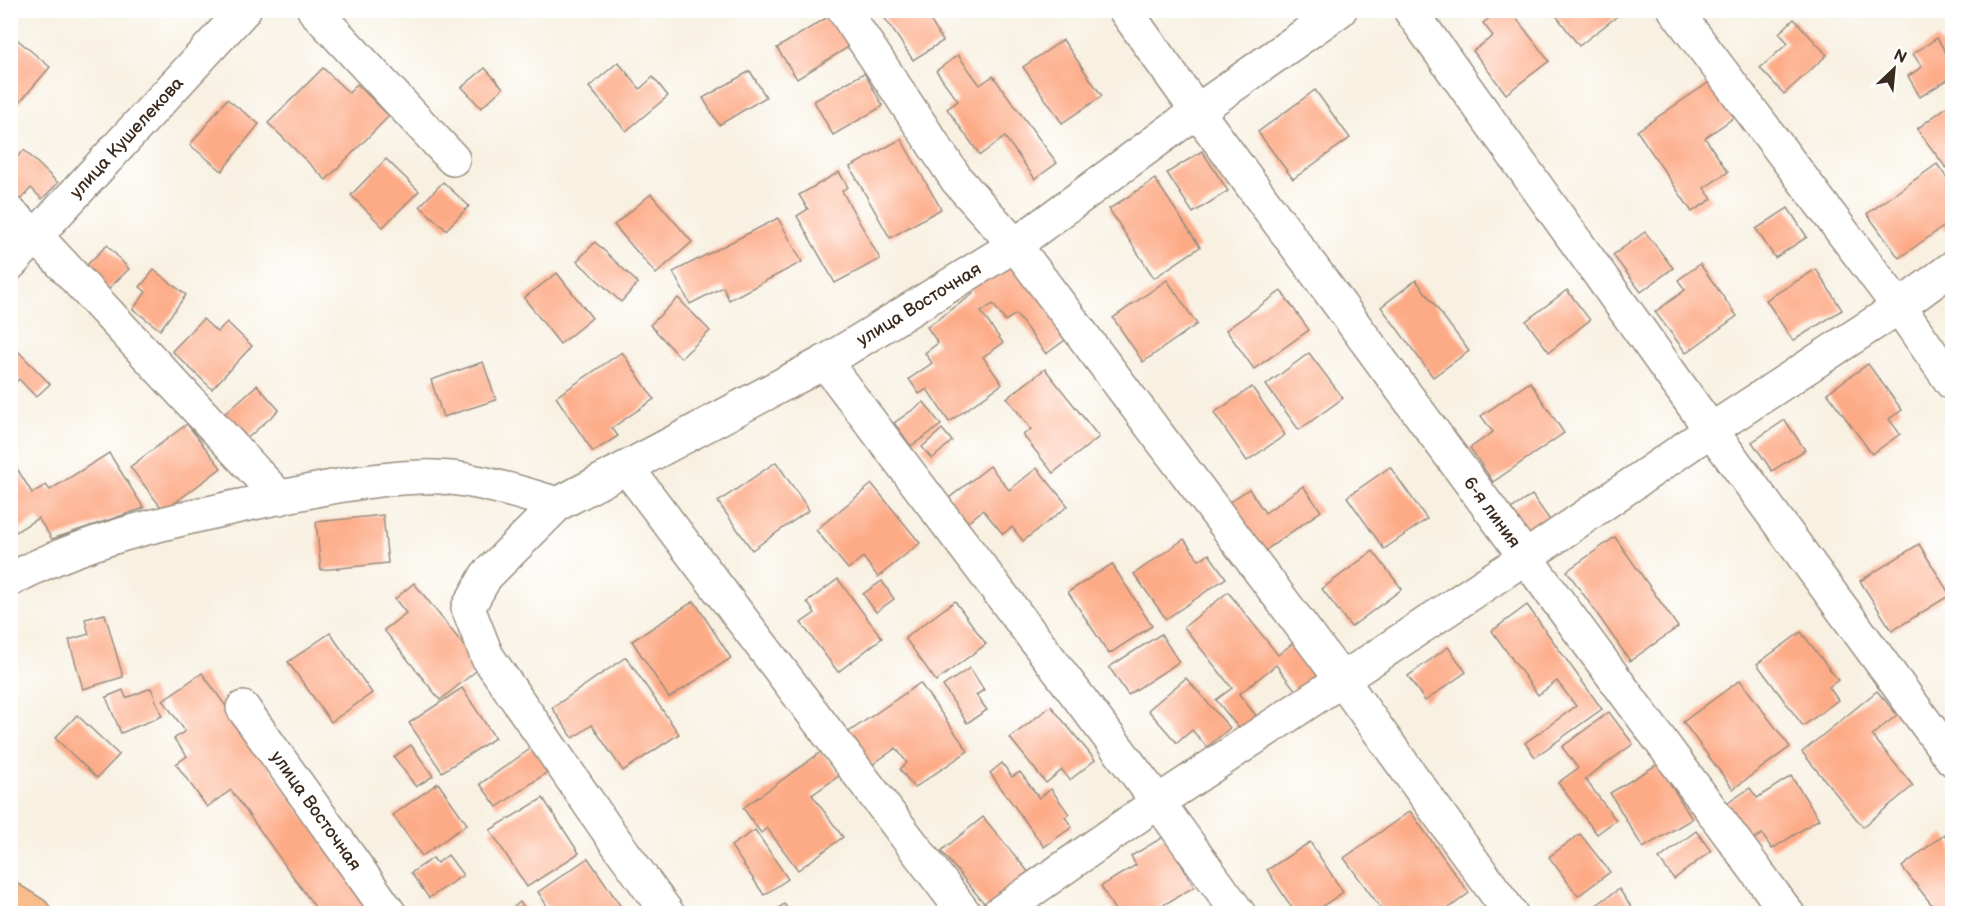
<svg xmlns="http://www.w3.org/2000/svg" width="1963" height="924" viewBox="0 0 1963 924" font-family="'Balsamiq Sans',sans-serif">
<rect width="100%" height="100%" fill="#fff"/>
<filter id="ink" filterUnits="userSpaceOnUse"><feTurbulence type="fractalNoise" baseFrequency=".0167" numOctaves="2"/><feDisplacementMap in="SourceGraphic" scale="12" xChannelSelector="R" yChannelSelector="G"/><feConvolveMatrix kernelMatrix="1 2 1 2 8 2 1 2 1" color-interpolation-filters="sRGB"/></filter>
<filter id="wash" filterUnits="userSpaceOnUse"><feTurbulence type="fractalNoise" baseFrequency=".008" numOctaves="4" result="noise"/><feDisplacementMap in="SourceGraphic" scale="24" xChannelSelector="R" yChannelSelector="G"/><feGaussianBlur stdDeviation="1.35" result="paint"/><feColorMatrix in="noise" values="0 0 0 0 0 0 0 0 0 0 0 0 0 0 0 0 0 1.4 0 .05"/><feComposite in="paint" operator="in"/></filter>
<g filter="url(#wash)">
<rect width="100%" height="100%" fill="#f8f1e2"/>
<g id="blocks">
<g fill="#fdab87">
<polygon points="894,10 924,10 943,41 913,60 884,17"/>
<polygon points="1500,10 1510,10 1549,61 1506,94 1473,51 1493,36 1483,23"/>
<polygon points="1552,10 1625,10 1579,46"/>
<polygon points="831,15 850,46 797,79 777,48"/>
<polygon points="1794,19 1827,55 1784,94 1760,68 1788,43 1779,33"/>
<polygon points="12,35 50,67 13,110 10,108 10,37"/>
<polygon points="1937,38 1952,63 1952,77 1920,97 1908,76 1922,67 1913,54"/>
<polygon points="1063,40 1102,96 1062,123 1023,67"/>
<polygon points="958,55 980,85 993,76 1057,163 1035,179 1005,137 980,155 947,109 958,101 936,71"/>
<polygon points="618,62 640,89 653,77 668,96 626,131 589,87"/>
<polygon points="323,68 349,93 357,84 389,116 326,180 268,123"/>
<polygon points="485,68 503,88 481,108 462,87"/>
<polygon points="750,71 766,97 719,125 703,98"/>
<polygon points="864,73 883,106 833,135 814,101"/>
<polygon points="1711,81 1736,116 1705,138 1728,172 1704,188 1712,199 1692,212 1637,131"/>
<polygon points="1315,90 1350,138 1293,179 1258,132"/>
<polygon points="227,99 259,124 222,171 190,145"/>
<polygon points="1952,103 1952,163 1946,168 1917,129"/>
<polygon points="901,139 941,209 890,238 850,167"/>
<polygon points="24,150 58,183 42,199 31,188 13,208 10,206 10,164"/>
<polygon points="1202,151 1228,191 1193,213 1167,173"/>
<polygon points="386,159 419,191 383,227 351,195"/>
<polygon points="1937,164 1952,185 1952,240 1943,227 1899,258 1867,214"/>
<polygon points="839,172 848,187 842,191 880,259 835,283 797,216 808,209 799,195"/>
<polygon points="1155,179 1200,247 1154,278 1109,209"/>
<polygon points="443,182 469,206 446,230 420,206"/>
<polygon points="651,194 692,242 656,274 614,225"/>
<polygon points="1788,208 1807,237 1775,258 1756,229"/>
<polygon points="778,218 802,262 729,300 723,287 690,304 673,272"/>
<polygon points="1645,232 1673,268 1641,292 1613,255"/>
<polygon points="595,242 638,283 621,302 577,261"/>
<polygon points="107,245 129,269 100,297 77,275"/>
<polygon points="1012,258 1069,337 1046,354 1016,314 1005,321 993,304 981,312 1003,343 983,357 1002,384 949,422 927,389 919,394 909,379 932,363 925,353 938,343 927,327 973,294 970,289"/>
<polygon points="1700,264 1737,316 1686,353 1655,312 1685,290 1678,280"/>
<polygon points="1816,269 1842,310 1793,341 1766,300"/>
<polygon points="154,270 186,295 160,330 133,309 146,292 140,287"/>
<polygon points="557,273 592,318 560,344 524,298"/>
<polygon points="1167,280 1197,324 1143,362 1113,318"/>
<polygon points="1416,280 1469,351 1433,377 1381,307"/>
<polygon points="1567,290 1590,320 1549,352 1526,321"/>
<polygon points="1281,291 1309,330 1254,369 1226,330"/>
<polygon points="678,298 710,331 681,358 650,325"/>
<polygon points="203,319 217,332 227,322 252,346 212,389 172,351"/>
<polygon points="10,343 50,384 36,397 19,379 10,388"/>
<polygon points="622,352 654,399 612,428 618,436 593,452 556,397"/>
<polygon points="1309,353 1343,398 1299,430 1266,385"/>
<polygon points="483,362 496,400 443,417 431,380"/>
<polygon points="1868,364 1902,410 1889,419 1900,434 1872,454 1827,393"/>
<polygon points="1045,369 1099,437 1053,473 1023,435 1031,429 1007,398"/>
<polygon points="1530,382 1564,433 1493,482 1470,448 1493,432 1481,416"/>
<polygon points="257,385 279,410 243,442 221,417"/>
<polygon points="1252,387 1285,435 1247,461 1214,413"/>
<polygon points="924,402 941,425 911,446 894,423"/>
<polygon points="1785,420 1805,450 1772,471 1752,442"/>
<polygon points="187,424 221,468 164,511 130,467"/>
<polygon points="942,429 952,441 932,459 922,447"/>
<polygon points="109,453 144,508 52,539 38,518 11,535 10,457 32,493 46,485 50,490"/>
<polygon points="776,462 809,510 752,550 718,502"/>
<polygon points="990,466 1009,490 1037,468 1068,506 1023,541 1012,527 1003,534 983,510 968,522 949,498"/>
<polygon points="1390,467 1427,519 1384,549 1347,497"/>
<polygon points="872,484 920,543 878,577 863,557 848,569 816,530"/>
<polygon points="1303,486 1321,511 1263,552 1228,503 1249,489 1265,513"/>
<polygon points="1532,495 1552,523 1531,537 1511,509"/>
<polygon points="383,515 388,563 321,570 316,522"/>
<polygon points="1615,537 1678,627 1630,661 1567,571"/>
<polygon points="1184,539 1199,560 1209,554 1226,578 1166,619 1134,574"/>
<polygon points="1919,544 1950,595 1892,631 1860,581"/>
<polygon points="1373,551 1402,589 1351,627 1322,589"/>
<polygon points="1112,564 1152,626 1109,654 1068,592"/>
<polygon points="838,579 882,638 838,672 801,623 815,613 807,602"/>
<polygon points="882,581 894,599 876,612 863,594"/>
<polygon points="414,583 481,667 440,700 384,630 406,613 395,599"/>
<polygon points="1228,592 1278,655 1293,643 1322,679 1300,696 1276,665 1239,694 1262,723 1245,736 1216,700 1232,688 1184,627"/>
<polygon points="694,601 731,658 669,698 632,641"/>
<polygon points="955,601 986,644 936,681 905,638"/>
<polygon points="1527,605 1602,709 1535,757 1525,743 1576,706 1557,681 1538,695 1492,631"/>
<polygon points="105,614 123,677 83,689 69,640 89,634 85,619"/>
<polygon points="1801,632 1838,680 1829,687 1838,700 1803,726 1757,664"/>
<polygon points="330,633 372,693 331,722 288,662"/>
<polygon points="1161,634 1179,662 1128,695 1109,667"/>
<polygon points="1448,647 1466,672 1425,701 1408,676"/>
<polygon points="626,657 679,734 623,771 592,725 573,738 552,708"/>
<polygon points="970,668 984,690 976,695 987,710 967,723 943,686"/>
<polygon points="202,673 375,914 320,914 231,790 207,807 176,764 187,756 174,739 185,731 163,700"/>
<polygon points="1186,678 1230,728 1207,747 1192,730 1177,743 1148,710"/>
<polygon points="1740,680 1790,747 1733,789 1683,722"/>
<polygon points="920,683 968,751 914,788 900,769 907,763 896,748 866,769 843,736"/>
<polygon points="151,688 162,716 121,733 106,697 123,690 126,698"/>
<polygon points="462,688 495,738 442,772 409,723"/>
<polygon points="1877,691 1897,715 1872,735 1913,786 1863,827 1802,752"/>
<polygon points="1051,706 1095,760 1070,780 1062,770 1046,783 1010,738"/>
<polygon points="1609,712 1633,744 1585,779 1616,820 1597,834 1558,783 1578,768 1562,747"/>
<polygon points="77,715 119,755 97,778 55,738"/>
<polygon points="411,745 433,776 416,787 394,757"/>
<polygon points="536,745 552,769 497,807 480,784"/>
<polygon points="821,752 840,775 812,795 843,837 798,870 767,828 761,833 743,808"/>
<polygon points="1002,763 1012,777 1020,772 1039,798 1051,789 1069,814 1065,817 1072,827 1044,847 990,773"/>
<polygon points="1658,764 1692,819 1643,848 1610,793"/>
<polygon points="1791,776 1819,819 1772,849 1762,834 1746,844 1722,807 1750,788 1757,798"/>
<polygon points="438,783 467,824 422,856 393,815"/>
<polygon points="543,798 579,853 527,887 490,830"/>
<polygon points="1410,811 1469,893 1441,914 1385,914 1344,858"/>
<polygon points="983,817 1030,874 988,908 941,851"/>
<polygon points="755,830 788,879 764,895 731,846"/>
<polygon points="1696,831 1711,851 1674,879 1659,859"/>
<polygon points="1580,834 1610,872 1578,896 1549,857"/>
<polygon points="1944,834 1952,845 1952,914 1939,914 1902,867"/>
<polygon points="1165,836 1194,887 1148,914 1117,914 1101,886 1136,865 1131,856"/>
<polygon points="1310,842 1343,892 1311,914 1296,914 1267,870"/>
<polygon points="448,855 463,875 429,898 411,873 433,858 437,863"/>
<polygon points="588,858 626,914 552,914 538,892"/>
<polygon points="1619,889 1636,914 1584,914"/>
<polygon points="520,902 529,914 505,914"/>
<polygon points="784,904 792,914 771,914"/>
</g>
</g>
</g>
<g filter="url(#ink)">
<use href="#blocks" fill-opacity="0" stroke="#9a8e80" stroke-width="1.5"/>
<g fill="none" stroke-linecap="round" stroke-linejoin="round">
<defs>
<g id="minor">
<polyline points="314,10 453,159"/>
<polyline points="844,10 957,180 1015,245 1342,680 1511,914"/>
<path id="s1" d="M1125 10 1197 111 1788 914"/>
<polyline points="1410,10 1711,430 1952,759"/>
<polyline points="1675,10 1899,307 1952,383"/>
<polyline points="10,213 37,237 280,498"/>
<path id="s2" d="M10 264 244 10"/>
<polyline points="825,362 1158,802 1239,914"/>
<polyline points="627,468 965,914"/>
<path d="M10 580C84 539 167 522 249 504 305 492 362 479 420 477 468 475 513 491 558 504"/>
<path id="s3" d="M243 708 390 914"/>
<path id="s4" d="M668 914 608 831 487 656 468 608 486 576 558 504 825 362 1015 245 1197 111 1340 10"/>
<polyline points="998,914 1158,802 1526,557 1711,430 1899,307 1952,268"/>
</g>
<polyline id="major" points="10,899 34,914"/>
</defs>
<use href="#minor" stroke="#9a8e80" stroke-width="36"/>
<use href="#major" stroke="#9a8e80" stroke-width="36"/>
<use href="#minor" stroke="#fff" stroke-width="33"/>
<use href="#major" stroke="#f9bc8a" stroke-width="33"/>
</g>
</g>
<g text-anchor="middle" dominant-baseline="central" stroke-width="4.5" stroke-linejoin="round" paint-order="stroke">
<g font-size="18" fill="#3b2a1e" stroke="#fff">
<text stroke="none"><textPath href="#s2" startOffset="172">улица Кушелекова</textPath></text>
<text stroke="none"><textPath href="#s4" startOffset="918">улица Восточная</textPath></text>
<text stroke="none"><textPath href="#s1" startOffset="622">6-я линия</textPath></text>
<text stroke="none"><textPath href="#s3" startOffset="126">улица Восточная</textPath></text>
</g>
</g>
<rect width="1963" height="924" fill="none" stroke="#fff" stroke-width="36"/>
<g transform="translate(1894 69) rotate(26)" stroke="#ffffff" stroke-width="4.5" paint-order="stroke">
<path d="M0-4.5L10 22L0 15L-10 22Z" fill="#3b2a1e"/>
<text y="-9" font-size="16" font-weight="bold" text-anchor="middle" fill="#3b2a1e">N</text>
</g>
</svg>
